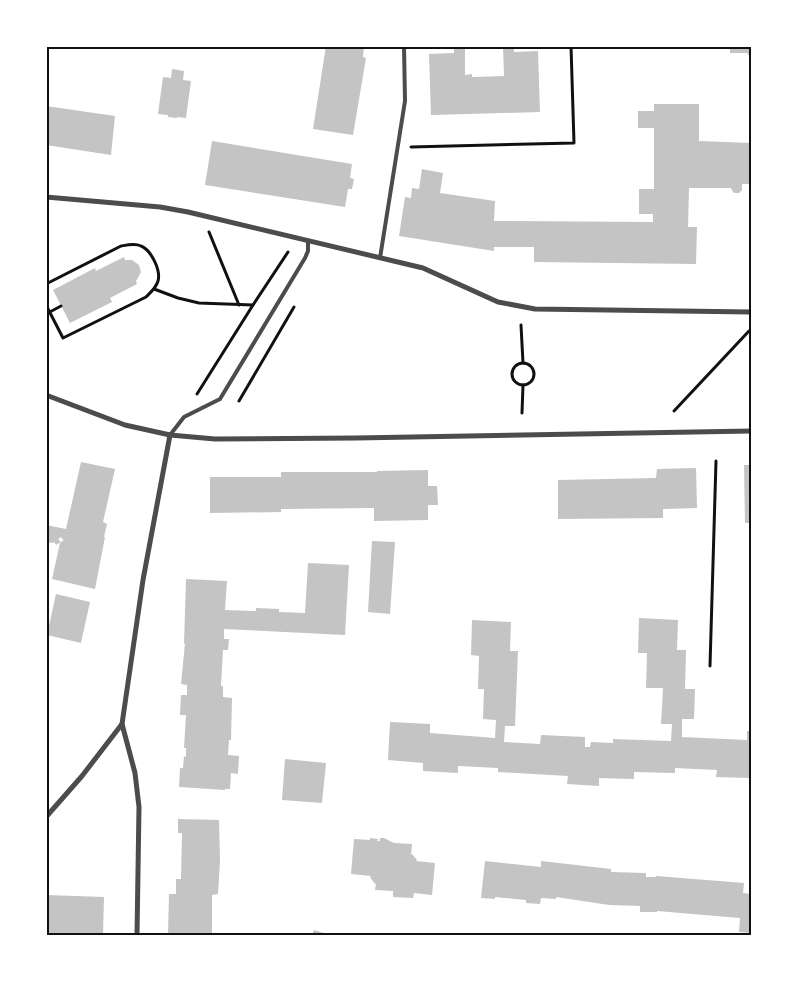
<svg xmlns="http://www.w3.org/2000/svg" width="797" height="981" viewBox="0 0 797 981" font-family="Quicksand,sans-serif">
<rect width="100%" height="100%" fill="#fff"/>
<g fill="#c4c4c4">
<polygon points="326,46 364,46 363,57 366,58 353,135 313,129"/>
<polygon points="454,46 465,46 465,75 472,74 472,77 504,76 503,46 514,46 514,52 538,51 540,112 431,115 429,54 454,53"/>
<polygon points="730,46 751,46 751,58 747,53 730,53"/>
<polygon points="172,69 184,71 183,80 191,81 186,118 177,117 177,118 168,117 168,115 158,114 163,77 171,78"/>
<polygon points="654,104 699,104 699,141 751,143 751,184 742,184 742,190 739,193 735,193 733,192 731,188 689,188 688,227 697,227 696,264 534,262 534,247 494,247 494,251 399,236 405,197 411,198 412,188 419,189 422,169 443,173 440,193 495,201 494,221 653,222 653,214 639,214 639,189 654,189 654,128 638,128 638,111 654,111"/>
<polygon points="46,106 115,116 111,155 46,145"/>
<polygon points="212,141 352,164 350,178 354,179 352,189 348,189 345,207 205,185"/>
<polygon points="124,257 125,260 132,260 139,265 141,272 139,276 136,281 137,284 110,298 112,302 70,323 53,290 95,268 96,271"/>
<polygon points="81,462 115,469 103,522 107,524 104,537 105,537 95,589 52,579 60,543 65,539 63,540 61,537 58,539 61,542 56,545 54,542 53,543 46,542 46,525 66,529"/>
<polygon points="744,465 751,465 751,523 745,523"/>
<polygon points="696,468 697,508 663,509 663,518 558,519 558,480 656,478 657,469"/>
<polygon points="428,470 428,486 437,486 438,505 428,505 428,520 374,521 374,508 281,509 281,512 210,513 210,477 281,477 281,472 377,472 377,471"/>
<polygon points="372,541 395,542 390,614 368,612"/>
<polygon points="308,563 349,565 345,635 224,629 224,639 229,639 228,650 223,650 221,686 223,686 223,697 232,698 231,740 229,740 228,755 239,756 238,774 231,773 230,789 225,789 225,790 179,787 180,768 183,768 184,756 186,757 186,748 184,748 186,715 180,715 181,695 187,695 187,685 181,684 185,643 184,644 186,579 227,581 225,610 256,611 256,608 279,609 279,612 305,613"/>
<polygon points="56,594 90,602 81,643 47,635"/>
<polygon points="639,618 678,620 677,650 686,650 685,689 695,689 694,719 682,719 682,737 747,740 747,731 751,731 750,778 716,777 717,770 675,768 675,773 634,772 634,779 599,778 599,786 567,784 568,776 498,772 498,768 458,766 458,773 423,771 423,763 388,760 390,722 430,724 430,733 495,738 496,720 483,719 484,689 478,689 479,656 471,655 472,620 511,622 510,651 518,651 515,726 505,726 504,742 540,744 541,735 585,737 585,747 590,747 591,742 613,743 613,739 671,741 672,724 661,724 663,688 646,688 647,653 638,653"/>
<polygon points="285,759 326,763 322,803 282,800"/>
<polygon points="178,819 219,820 220,861 218,894 212,895 212,935 168,935 169,894 176,894 176,879 181,879 182,833 178,833"/>
<polygon points="370,838 378,839 377,841 380,841 380,838 384,838 394,843 412,844 411,855 412,854 417,860 416,861 435,863 432,895 414,893 413,898 393,897 393,891 375,890 376,883 375,884 370,877 371,876 351,874 354,839 370,840"/>
<polygon points="485,861 541,867 541,861 611,869 611,872 646,873 646,877 656,877 656,876 744,883 743,893 751,894 751,933 739,932 740,918 657,911 657,912 640,912 640,906 609,905 556,897 556,899 541,898 540,904 526,903 526,900 495,897 495,899 481,898"/>
<polygon points="46,895 104,897 103,935 46,935"/>
<polygon points="314,930 327,934 327,935 312,935"/>
</g>
<g fill="none" stroke-linecap="round" stroke-linejoin="round">
<g stroke="#111" stroke-width="3">
<polyline points="411,147 574,143 571,46"/>
<polyline points="209,232 239,305"/>
<path d="M46 284 121 246C127 245 135 243 141 246 151 250 161 270 158 281 156 288 151 292 146 297L63 338 46 305"/>
<polyline points="154,289 178,298 199,303 253,305"/>
<polyline points="46,314 61,306"/>
<polyline points="521,325 523,363"/>
<circle cx="523" cy="374" r="11"/>
<polyline points="197,394 253,305 288,252"/>
<polyline points="239,401 294,307"/>
<polyline points="674,411 749,331"/>
<polyline points="522,413 523,385"/>
<polyline points="710,666 716,461"/>
</g>
<g stroke="#4c4c4c" stroke-width="4">
<polyline points="380,258 405,101 404,46"/>
<polyline points="170,435 184,417 220,399 305,258 308,251 308,241"/>
</g>
<g stroke="#4c4c4c" stroke-width="5">
<polyline points="46,197 160,207 188,212 423,268 498,302 535,309 751,312"/>
<polyline points="46,395 125,425 170,435 215,439 356,438 751,431"/>
<polyline points="46,817 82,776 122,724"/>
<polyline points="137,935 139,807 135,773 122,724 143,580 170,435"/>
</g>
</g>
<rect width="797" height="981" fill="none" stroke="#ffffff" stroke-width="95"/>
<rect x="48" y="48" width="702" height="886" fill="none" stroke="#111" stroke-width="2"/>
</svg>
